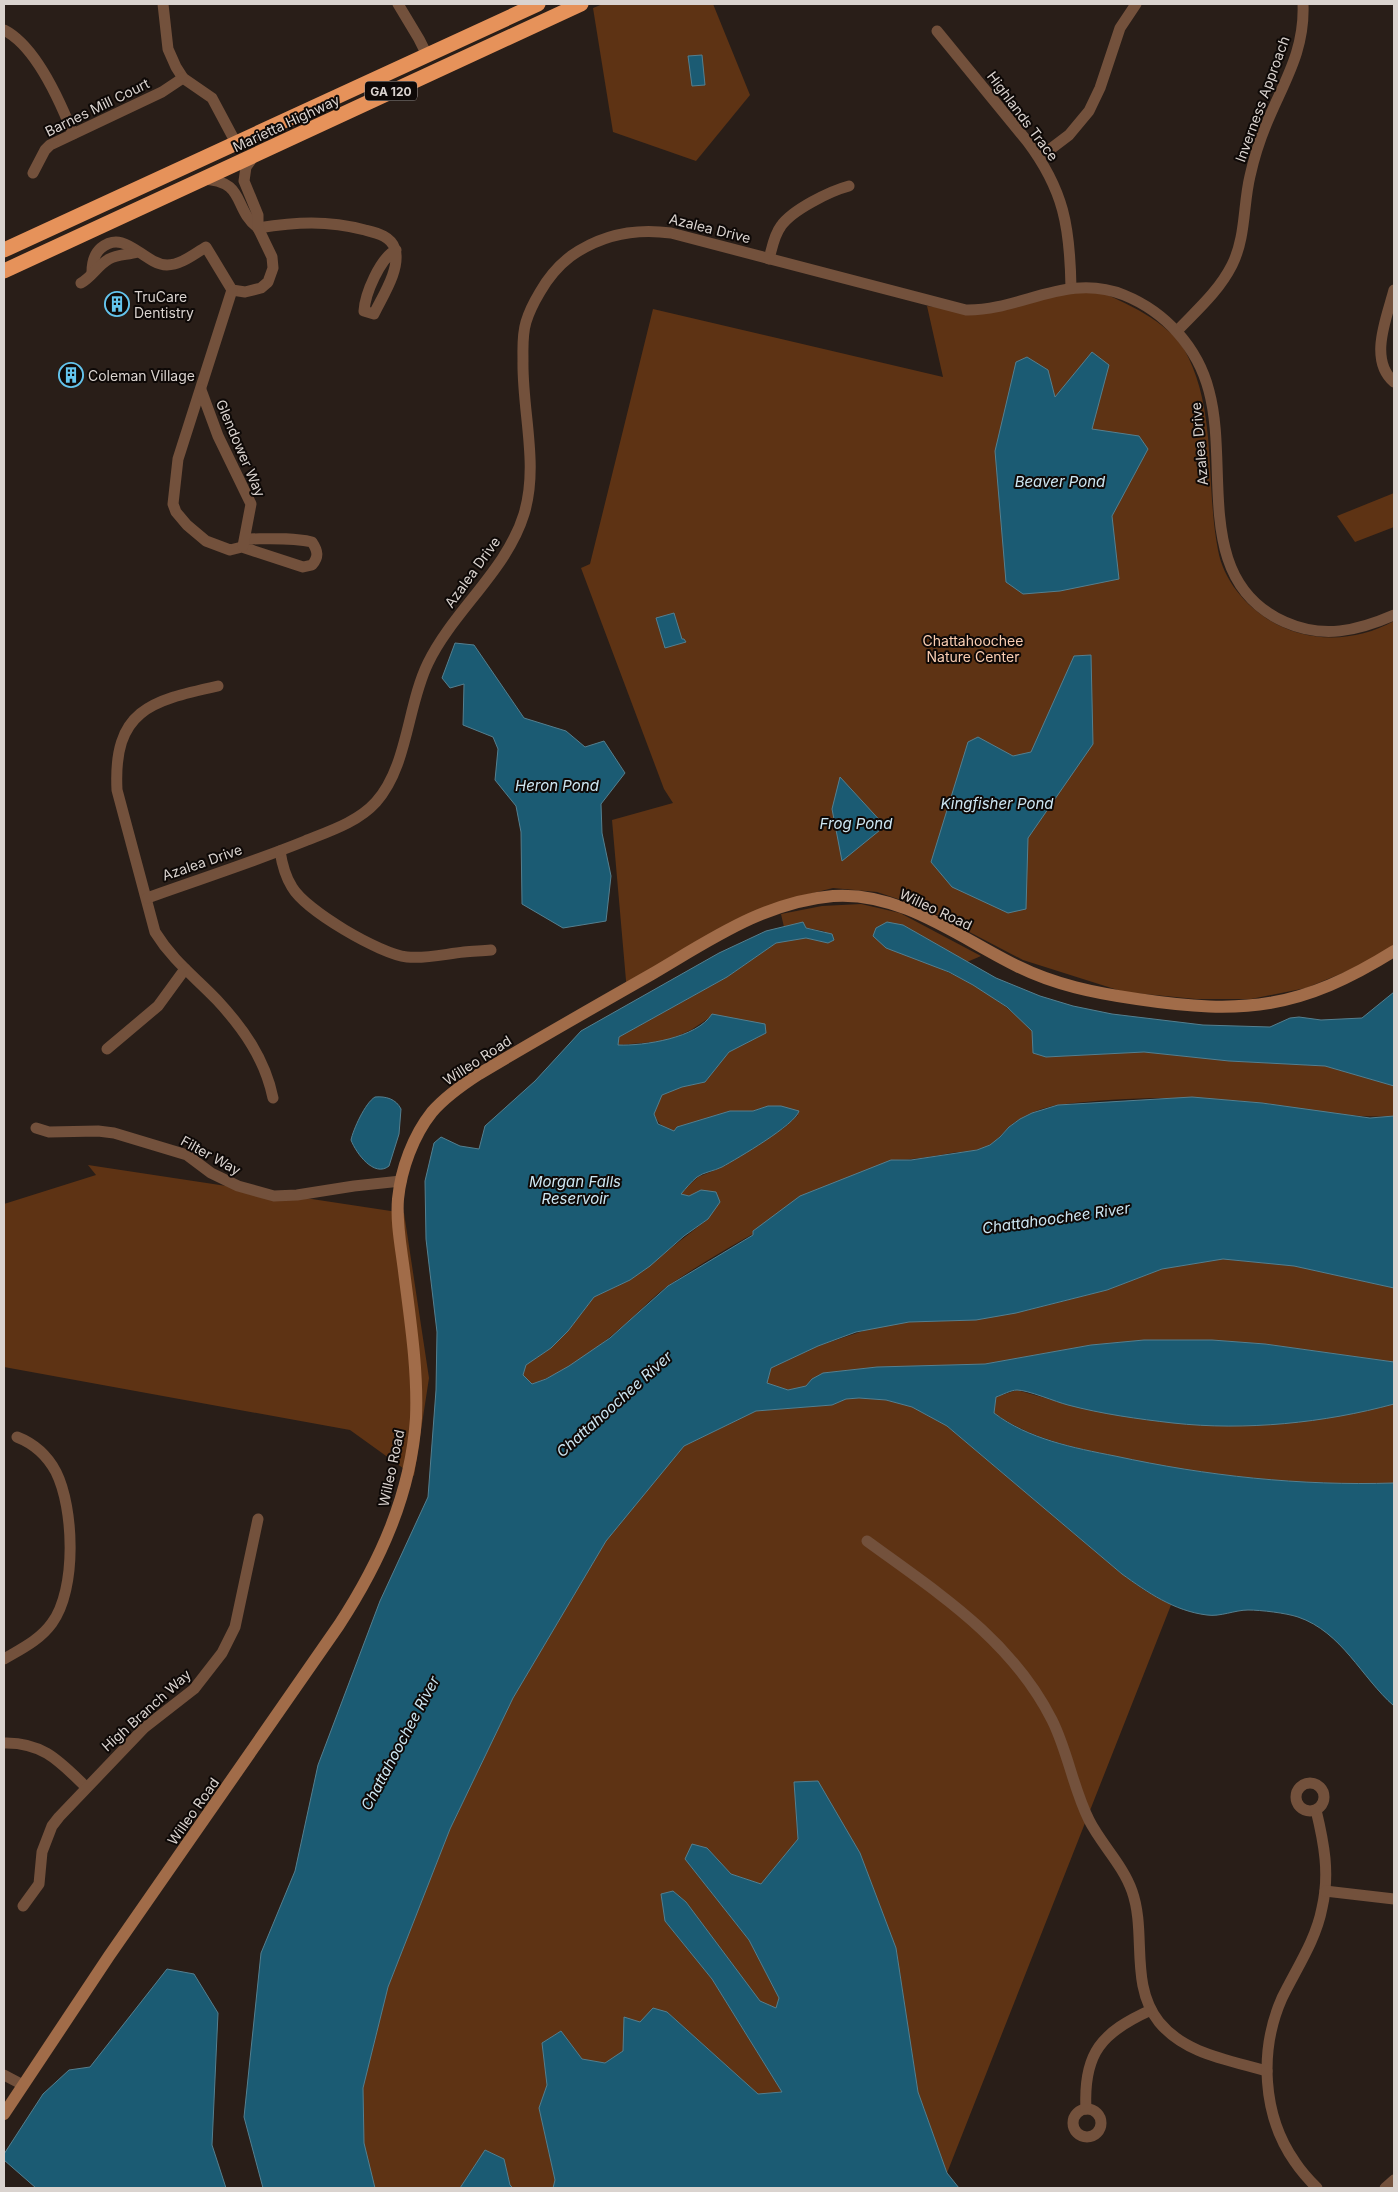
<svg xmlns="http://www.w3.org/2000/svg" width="1398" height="2192" viewBox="0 0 1398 2192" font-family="Inter,sans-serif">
<rect width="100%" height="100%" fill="#291e18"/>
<g fill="#5e3314">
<polygon points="603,4 713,4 750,95 696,161 613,132 593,8"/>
<path d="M1097 291C1124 301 1169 323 1184 349 1218 410 1205 483 1218 550 1225 589 1261 623 1299 633 1331 642 1365 637 1394 621V952L1306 988 1251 999H1196L1124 992 1023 960 937 915 907 902 877 892 833 888 797 897 627 992 612 820 673 803 664 789 581 568 590 564 653 309 943 377 927 306 982 312 1053 292Z"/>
<polygon points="1394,493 1394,527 1355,542 1337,516"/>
<path d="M861 904 900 913 981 956 967 962 903 925 887 923 886 948C940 966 993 989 1032 1031L1033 1053 1046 1057 1144 1052 1229 1061 1325 1066 1394 1086V1116C1350 1119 1306 1108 1262 1103 1196 1096 1125 1096 1058 1105 1041 1108 1023 1115 1010 1126 1003 1132 999 1139 991 1144 979 1152 964 1151 951 1153 930 1157 912 1160 891 1160 817 1200 739 1238 669 1285 656 1294 644 1307 632 1318 604 1343 568 1372 532 1384L523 1375 526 1365 551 1348 568 1331 594 1297 630 1280 708 1219 701 1190 689 1196 680 1194 698 1177 720 1168 762 1142 784 1128 798 1115 768 1106 753 1111H730L677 1127 674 1131C663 1128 659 1125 654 1114L662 1095 682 1087 705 1082 729 1052 766 1033 709 1018 691 1030 666 1041 618 1045 619 1037 727 977 776 943 806 938 828 943 833 940 824 931 806 928 803 923 784 927 781 914 822 906Z"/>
<polygon points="88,1165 404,1213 429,1378 414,1476 350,1430 4,1367 4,1204 96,1175"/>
<polygon points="1223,1259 1294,1266 1394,1288 1394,1362 1265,1344 1212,1340 1144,1340 1091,1345 985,1364 877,1367 824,1373 812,1379 806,1386 788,1390 767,1384 771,1368 818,1346 869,1329 909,1322 976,1320 1029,1310 1107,1290 1162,1269"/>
<path d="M1017 1390C1086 1410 1156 1425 1228 1425 1248 1425 1269 1422 1289 1420 1324 1417 1360 1413 1394 1404V1483C1301 1486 1210 1476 1119 1457 1076 1448 1031 1439 994 1413L996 1397Z"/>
<polygon points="859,1398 886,1400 912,1407 947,1426 1122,1574 1144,1590 1171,1605 947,2173 918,2092 896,1948 860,1853 817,1781 794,1782 798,1839 761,1884 731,1874 707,1848 685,1859 749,1940 779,1998 776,2008 760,2002 686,1902 673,1891 661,1894 665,1921 712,1979 782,2092 758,2094 667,2012 624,2051 605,2063 582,2059 561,2031 542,2043 547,2085 539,2108 555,2180 553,2188 513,2188 510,2185 504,2159 485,2150 460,2188 374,2188 364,2143 363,2088 388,1987 450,1829 513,1698 606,1541 684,1446 756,1411 832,1405 846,1399"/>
</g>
<g fill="#1b5b73" stroke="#547f8f">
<polygon points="702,55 705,85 692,86 688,56"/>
<polygon points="1092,352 1109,365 1092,429 1139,436 1148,449 1112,516 1119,579 1060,591 1023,594 1006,582 995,451 1016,362 1027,357 1048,370 1055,397"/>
<polygon points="674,613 682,639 684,639 686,642 665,648 656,618"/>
<polygon points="455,643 474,645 524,718 566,731 585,747 604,741 625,773 601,804 602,833 611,876 606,921 563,928 522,904 521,832 516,806 495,780 498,749 493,737 463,725 464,684 450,688 442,678"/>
<polygon points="1091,655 1093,744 1028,838 1026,909 1008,913 952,887 931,862 968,742 978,737 1013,756 1031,752 1074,656"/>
<polygon points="840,777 885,826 842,861 832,809"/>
<path d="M803 922 806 928 832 934 834 940 828 943 806 938 776 943 727 977 619 1037 618 1045C644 1046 697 1038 712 1014L765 1024 766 1033 729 1052 705 1082 682 1087 662 1095 654 1114 658 1124 674 1131 677 1127 730 1111H753L768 1106H781L799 1111C795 1125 738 1158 722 1167 714 1171 704 1172 697 1177 691 1182 686 1188 681 1194L689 1196 701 1190 716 1192 720 1202 708 1219 684 1236 650 1266 630 1280 594 1297 568 1331 551 1348 526 1365 523 1375 532 1384 546 1379 569 1366 610 1338 668 1286 753 1235V1231L800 1196 891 1160H911L977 1150 990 1145 1000 1137 1009 1127 1020 1119 1032 1113 1058 1105 1192 1097 1262 1103 1370 1118 1394 1116V1288L1294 1266 1223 1259 1162 1269 1107 1290 1016 1313 976 1320 909 1322 856 1332 818 1346 771 1368 767 1383 788 1390 806 1386 812 1379 823 1373 877 1367 985 1364 1091 1345 1144 1340H1212L1265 1344 1394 1362V1404C1324 1423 1245 1431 1173 1423 1138 1419 1102 1414 1068 1405 1056 1402 1028 1390 1017 1390 1011 1390 1002 1395 996 1397L994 1413C1028 1439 1074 1448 1115 1456 1207 1476 1300 1486 1394 1483V1706C1361 1677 1342 1632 1298 1617 1286 1613 1261 1610 1248 1610 1235 1610 1220 1617 1207 1615 1174 1611 1147 1592 1122 1574L947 1426 912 1407 886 1400 859 1398 846 1399 832 1405 756 1411 684 1446 606 1541 513 1698 450 1829 388 1987 363 2088 364 2143 375 2188H263L244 2117 261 1953 295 1871 318 1765 380 1601 428 1497 436 1390 437 1332 426 1239 425 1181 434 1143 441 1137 460 1146 479 1149 485 1126 535 1081 581 1031 719 953 766 931Z"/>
<polygon points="887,922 903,925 996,978 1040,996 1073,1006 1112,1014 1203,1025 1270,1027 1290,1018 1299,1017 1321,1020 1362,1018 1394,992 1394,1086 1325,1066 1229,1061 1144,1052 1046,1057 1033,1053 1032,1031 1007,1007 973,985 949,972 886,948 873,936 876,928"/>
<path d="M375 1097C386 1096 396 1099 401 1109L399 1134 389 1166C374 1178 356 1153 351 1140 353 1130 365 1103 375 1097Z"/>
<polygon points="818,1781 860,1853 896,1948 918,2092 947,2173 959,2188 553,2188 555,2180 539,2108 547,2085 542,2043 561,2031 582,2059 605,2063 623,2051 624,2017 640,2022 653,2008 667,2012 758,2094 782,2092 712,1979 665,1921 661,1894 673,1891 686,1902 760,2001 776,2008 779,1998 749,1940 685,1859 692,1844 707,1848 731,1874 761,1884 798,1839 794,1782"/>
<polygon points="167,1969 194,1974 218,2013 212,2145 226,2188 36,2188 4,2160 4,2154 43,2094 69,2070 90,2067"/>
<polygon points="485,2150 504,2159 510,2185 513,2188 460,2188"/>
</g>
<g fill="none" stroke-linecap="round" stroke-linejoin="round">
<g stroke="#73513c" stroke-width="11">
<polyline points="163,4 168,49 176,67 183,78 212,98 236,143"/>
<polyline points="398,4 419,39 427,55"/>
<path d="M4 30C36 46 60 101 73 134"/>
<path d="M937 31 1027 141C1064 190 1070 227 1071 288"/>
<polyline points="1040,157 1069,135 1089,111 1100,88 1120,28 1136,4"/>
<polyline points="33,173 45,150 50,145 162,92 183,78"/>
<path d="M202 179C247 181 232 208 258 228"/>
<path d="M258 228C296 222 327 220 365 230 377 233 391 236 395 249 401 269 382 297 374 314L364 311C365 294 380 258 396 250"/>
<path d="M769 259C772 248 774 235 781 226 792 210 830 191 849 186"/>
<path d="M92 272C92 264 94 254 101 248 125 228 143 264 167 265 181 265 194 254 206 247L232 290 245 292 261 288 268 282 273 268 272 257 258 228V215L244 181 246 167 254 156"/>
<path d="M81 283C92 277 98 265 109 259 118 254 128 255 137 252"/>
<path d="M232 290 178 459 173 504 176 512 187 525 206 541 230 550 242 547 303 567 312 565C319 557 318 551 312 542 290 537 267 539 245 539"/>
<path d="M1394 290C1387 317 1368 360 1394 382"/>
<path d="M1177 331C1197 310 1219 291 1232 265 1246 237 1243 205 1250 176 1254 158 1259 142 1266 125 1283 83 1305 52 1303 4"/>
<polyline points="201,390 218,436 251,504 243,546"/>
<path d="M218 686C150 701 113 710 117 790L155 932C173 961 194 976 217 1000 243 1028 265 1059 273 1098"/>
<path d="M280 851C282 864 285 876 292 887 306 911 380 954 407 957 426 959 445 954 464 952 473 951 482 951 491 950"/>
<path d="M147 898C200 879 253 862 305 841 330 831 358 822 376 802 408 766 407 706 428 663 453 611 507 570 524 514 539 465 522 411 523 361 523 348 522 335 526 322 529 312 534 302 540 292 548 278 558 266 571 256 602 234 635 228 671 233L966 310C1021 311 1067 272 1124 295 1166 312 1198 348 1209 391 1230 468 1192 581 1285 622 1323 639 1357 631 1394 615"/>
<polyline points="107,1049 158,1006 185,969"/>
<polyline points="36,1128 49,1132 98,1131 114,1133 187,1155 211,1173 238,1186 274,1196 297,1195 354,1186 401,1181"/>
<path d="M867 1541C938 1593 1011 1639 1052 1720 1068 1752 1073 1788 1089 1820 1101 1844 1123 1865 1132 1891 1147 1933 1129 1984 1159 2022 1185 2054 1229 2060 1267 2071"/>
<path d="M4 1659C21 1649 40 1640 52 1623 77 1589 74 1508 56 1472 47 1455 35 1444 17 1437"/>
<path d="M4 1743C43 1742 60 1762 86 1787"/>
<circle cx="1310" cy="1797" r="14"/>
<path d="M1316 1810C1324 1843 1330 1874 1322 1908 1316 1940 1296 1969 1282 1998 1259 2050 1262 2115 1295 2162 1301 2171 1309 2180 1317 2188"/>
<polyline points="1325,1891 1394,1899"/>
<polyline points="23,1906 39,1884 42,1852 52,1826 59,1817 144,1728 194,1689 222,1653 235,1627 258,1519"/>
<polyline points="4,2075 23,2085"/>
<circle cx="1087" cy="2123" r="14"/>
<path d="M1086 2109C1083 2053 1102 2032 1151 2010"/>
<polyline points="1385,2188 1394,2180"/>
</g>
<path stroke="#a16c49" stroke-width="12" d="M4 2114 109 1956 339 1625C380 1562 411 1494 416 1418 418 1369 410 1319 404 1271 401 1247 396 1223 398 1199 401 1169 413 1136 432 1112 445 1097 462 1085 479 1074 536 1040 594 1007 652 974 710 940 764 902 833 896 901 891 960 938 1017 966 1055 985 1095 993 1137 999 1244 1015 1301 1009 1394 951"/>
<g stroke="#e6925a" stroke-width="15">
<polyline points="4,250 538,4"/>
<polyline points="4,271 581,4"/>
</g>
</g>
<defs>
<symbol id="building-ring" viewBox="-11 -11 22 22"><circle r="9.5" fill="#0e0907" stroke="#64c5ee" stroke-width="1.5"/><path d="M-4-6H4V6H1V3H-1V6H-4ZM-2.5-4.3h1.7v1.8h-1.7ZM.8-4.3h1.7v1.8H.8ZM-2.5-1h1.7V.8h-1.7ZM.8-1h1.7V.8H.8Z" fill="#64c5ee"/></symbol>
</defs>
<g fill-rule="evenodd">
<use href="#building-ring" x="103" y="290" width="28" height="28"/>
<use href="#building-ring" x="57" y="361" width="28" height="28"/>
</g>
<g text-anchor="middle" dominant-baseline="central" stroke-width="4" stroke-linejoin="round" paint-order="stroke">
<rect fill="#0e0907" stroke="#9d9693" stroke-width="1" x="365" y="81.5" width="52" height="19" rx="4"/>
<g font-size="12" font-weight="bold" fill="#dad3cf">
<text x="391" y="91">GA 120</text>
</g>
<g font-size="14" fill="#dad3cf" stroke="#0e0907">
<text transform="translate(1262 99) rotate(-70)">Inverness Approach</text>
<text transform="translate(97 107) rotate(-26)">Barnes Mill Court</text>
<text transform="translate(1023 116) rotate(53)">Highlands Trace</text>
<text transform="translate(286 123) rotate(-25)">Marietta Highway</text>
<text transform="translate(710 228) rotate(14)">Azalea Drive</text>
<text transform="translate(1199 444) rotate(-95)">Azalea Drive</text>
<text transform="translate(241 448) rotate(67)">Glendower Way</text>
<text transform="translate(472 572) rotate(-54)">Azalea Drive</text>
<text transform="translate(202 862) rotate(-19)">Azalea Drive</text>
<text transform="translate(936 909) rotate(25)">Willeo Road</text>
<text transform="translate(477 1060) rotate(-33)">Willeo Road</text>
<text transform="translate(211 1155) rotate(29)">Filter Way</text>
<text transform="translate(391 1468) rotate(-78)">Willeo Road</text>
<text transform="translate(146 1710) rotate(-42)">High Branch Way</text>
<text transform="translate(193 1811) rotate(-55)">Willeo Road</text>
</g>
<g font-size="14" fill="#dad3cf" stroke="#0e0907" text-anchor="start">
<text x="134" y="296">TruCare<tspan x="134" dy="16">Dentistry</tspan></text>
<text x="88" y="375">Coleman Village</text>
</g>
<g font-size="14" fill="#faceb3" stroke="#0e0907">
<text x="973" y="640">Chattahoochee<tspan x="973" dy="16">Nature Center</tspan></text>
</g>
<g font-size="15" font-style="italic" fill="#cde6f2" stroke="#0e0907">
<text x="1060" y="481">Beaver Pond</text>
<text x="557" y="785">Heron Pond</text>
<text x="997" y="803">Kingfisher Pond</text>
<text x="856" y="823">Frog Pond</text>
<text x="575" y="1181">Morgan Falls<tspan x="575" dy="17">Reservoir</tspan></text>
<text transform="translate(1056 1218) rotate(-8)">Chattahoochee River</text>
<text transform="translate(614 1404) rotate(-42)">Chattahoochee River</text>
<text transform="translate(400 1743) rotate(-62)">Chattahoochee River</text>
</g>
</g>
<rect width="1398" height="2192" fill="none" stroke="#dad3cf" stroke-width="10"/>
</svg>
